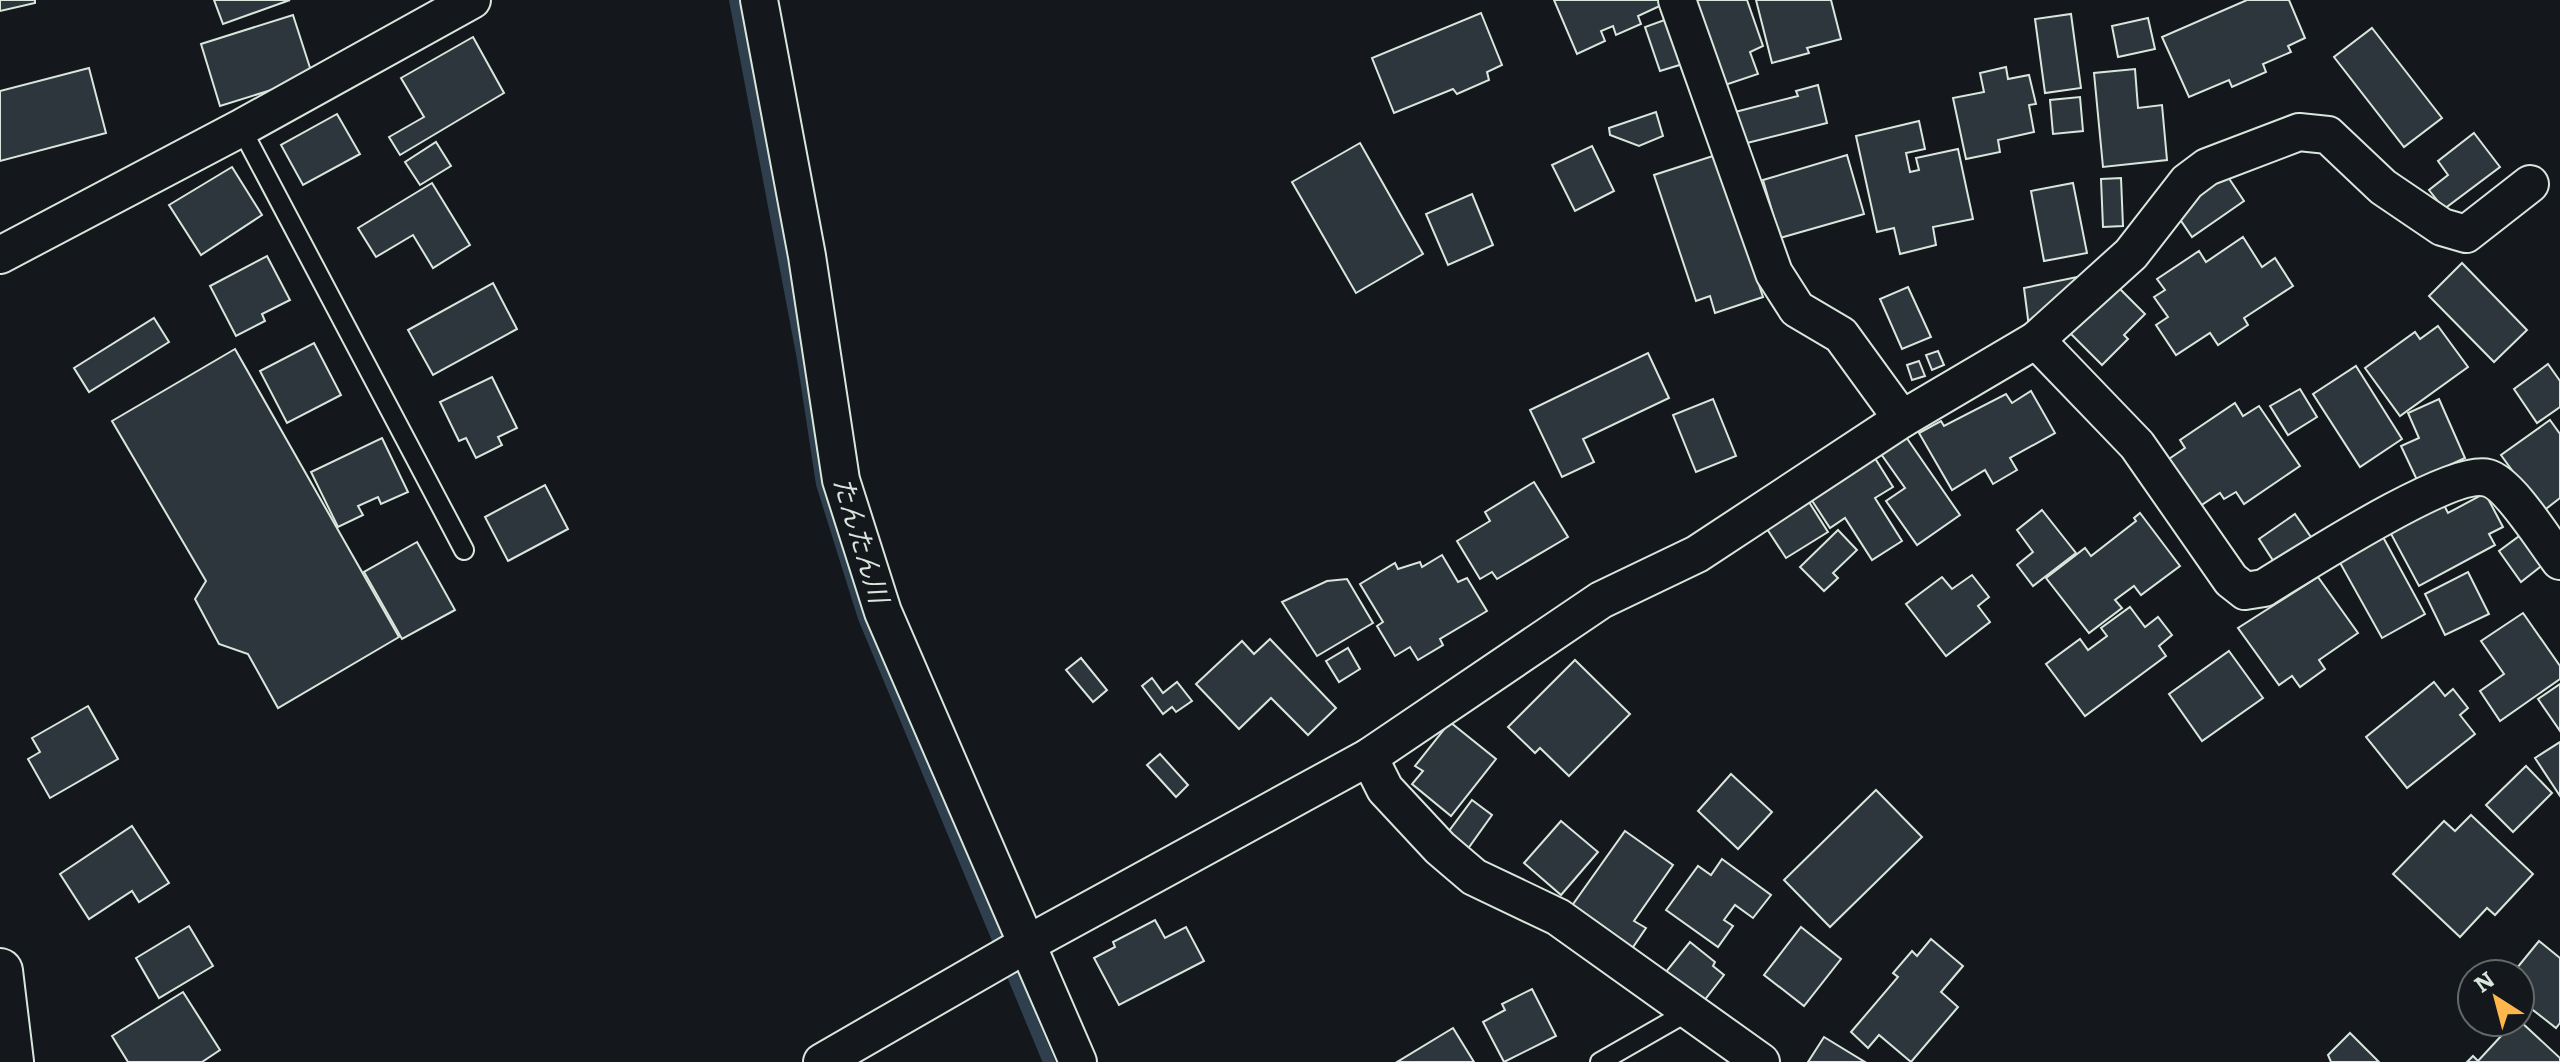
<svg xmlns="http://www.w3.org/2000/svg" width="2560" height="1062" viewBox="0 0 2560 1062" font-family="Literata,'Noto Sans JP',serif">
<rect width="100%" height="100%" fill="#14181c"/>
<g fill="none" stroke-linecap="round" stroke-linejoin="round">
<polyline stroke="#2f3f4d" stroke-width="12" points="735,0 803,359 822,484 864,618 1049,1062"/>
</g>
<g fill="#2c363c" stroke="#d8e6dc" stroke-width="2">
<polygon points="0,0 35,0 35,3 0,11"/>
<polygon points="214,0 290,0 223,24"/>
<polygon points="1554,0 1662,0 1664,4 1638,16 1641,24 1616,35 1613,26 1601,31 1605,41 1577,54"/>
<polygon points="1692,0 1747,0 1763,46 1750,52 1758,74 1722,86"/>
<polygon points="1756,0 1831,0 1841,39 1807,48 1809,53 1772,63"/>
<polygon points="2247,0 2289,0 2305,38 2288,46 2291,52 2263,64 2266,72 2232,87 2229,80 2189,97 2162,37"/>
<polygon points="1481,13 1502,65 1487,72 1489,80 1457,94 1453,89 1394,113 1372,58"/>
<polygon points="2071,14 2081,88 2045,93 2035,19"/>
<polygon points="293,15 313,77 220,106 201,44"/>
<polygon points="1670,18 1686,63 1660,71 1645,27"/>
<polygon points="2148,18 2155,49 2118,57 2112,26"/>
<polygon points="2372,28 2442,118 2404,147 2334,57"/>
<polygon points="473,37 504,93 400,155 389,137 424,117 401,78"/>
<polygon points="2006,67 2008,79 2029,75 2036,104 2029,105 2034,132 1998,140 2000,152 1966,159 1953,98 1984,92 1980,73"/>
<polygon points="89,68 106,133 0,161 0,91"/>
<polygon points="2135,69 2138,108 2162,105 2167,160 2103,167 2094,73"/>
<polygon points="1818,85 1827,123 1743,144 1735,112 1798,96 1796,91"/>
<polygon points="2080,97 2083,131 2053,134 2050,100"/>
<polygon points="1656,112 1663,136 1639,146 1610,135 1609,128"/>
<polygon points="337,114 360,154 303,185 281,145"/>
<polygon points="1919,121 1925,149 1906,153 1910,172 1919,170 1916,158 1958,149 1973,219 1933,227 1936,245 1900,254 1894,228 1877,232 1856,136"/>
<polygon points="2474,133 2500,167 2444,209 2429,190 2448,175 2438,161"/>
<polygon points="436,142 451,166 420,185 405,162"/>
<polygon points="1360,143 1423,254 1356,293 1292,182"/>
<polygon points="1592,146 1614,191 1575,211 1552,165"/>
<polygon points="1716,155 1763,297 1715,313 1710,296 1696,301 1654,175"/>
<polygon points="1847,155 1864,214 1780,238 1763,180"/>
<polygon points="232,167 262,215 201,255 169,205"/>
<polygon points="2226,174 2244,201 2192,237 2173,209"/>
<polygon points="2121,178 2123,226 2103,227 2101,179"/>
<polygon points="432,183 470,245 433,268 413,235 376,257 358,228"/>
<polygon points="2073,183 2087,253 2044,261 2031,191"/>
<polygon points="1472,194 1493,245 1448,265 1426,214"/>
<polygon points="2243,237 2262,267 2275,258 2293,286 2244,318 2248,325 2218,345 2210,333 2176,355 2156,325 2168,317 2154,297 2165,290 2157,279 2199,251 2206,262"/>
<polygon points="267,256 290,300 262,314 265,321 236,336 210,286"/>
<polygon points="2462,263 2527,330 2494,362 2429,296"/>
<polygon points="2092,274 2029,327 2024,288"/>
<polygon points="493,283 517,329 433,375 408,330"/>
<polygon points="2116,285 2145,314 2124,335 2128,339 2102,365 2069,332"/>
<polygon points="1908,287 1931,337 1902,349 1880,299"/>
<polygon points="154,318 169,342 89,392 74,368"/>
<polygon points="2438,326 2468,367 2400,416 2365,368 2415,332 2420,339"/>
<polygon points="314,343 341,395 287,423 260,371"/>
<polygon points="235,349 399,637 278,708 248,654 219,644 195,599 206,581 112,421"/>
<polygon points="1938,351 1944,365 1932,370 1926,355"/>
<polygon points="1648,353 1669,398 1583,439 1594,462 1562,477 1530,410"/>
<polygon points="1919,361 1925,376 1912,380 1907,365"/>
<polygon points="2548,364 2560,381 2560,407 2537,423 2514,389"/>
<polygon points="2356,366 2402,439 2360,467 2313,394"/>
<polygon points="492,377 517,428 498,437 502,445 476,458 466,438 459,441 440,402"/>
<polygon points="2300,389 2317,417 2288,435 2270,406"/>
<polygon points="2031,391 2055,433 2010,458 2017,470 1993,484 1985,470 1952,490 1919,433 1941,421 1944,426 2006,394 2012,403"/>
<polygon points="1713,399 1736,456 1696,472 1673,415"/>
<polygon points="2439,399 2465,458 2417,480 2401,446 2419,438 2408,413"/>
<polygon points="2235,403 2243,416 2259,406 2300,466 2244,504 2236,492 2224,499 2220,493 2194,510 2163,463 2185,448 2180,440"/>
<polygon points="2550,420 2560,434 2560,498 2542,512 2501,455"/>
<polygon points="1906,437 1960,515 1917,545 1886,501 1905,488 1881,454"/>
<polygon points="382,438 408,492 381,504 378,497 358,506 363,515 338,527 311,472"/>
<polygon points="1873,455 1893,487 1875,498 1902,541 1872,560 1845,518 1830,528 1809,496"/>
<polygon points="1534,482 1568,537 1497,579 1492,572 1480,579 1457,541 1490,521 1485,512"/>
<polygon points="545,485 568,529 508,561 485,517"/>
<polygon points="2485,493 2503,527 2489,534 2495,545 2419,586 2390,532 2443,503 2448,513"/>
<polygon points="1809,502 1828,532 1786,558 1767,529"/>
<polygon points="2042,510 2076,553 2033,586 2017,565 2033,552 2017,530"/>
<polygon points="2140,513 2180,566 2141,595 2134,586 2115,600 2122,608 2089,633 2046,578 2085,548 2091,556 2136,521 2134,518"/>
<polygon points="2295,514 2313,540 2276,565 2259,539"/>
<polygon points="1838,530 1857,550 1833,573 1838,578 1824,591 1800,567"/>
<polygon points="2522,534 2544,564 2521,582 2499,551"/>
<polygon points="2383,537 2425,614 2382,638 2339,561"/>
<polygon points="417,542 455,610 402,639 364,572"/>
<polygon points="1442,555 1458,582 1467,578 1487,611 1440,639 1443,645 1418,660 1410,647 1395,656 1377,626 1383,622 1360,584 1395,563 1398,569 1420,562 1422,567"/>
<polygon points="2468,572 2489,614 2445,635 2425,594"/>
<polygon points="1972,575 1989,597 1978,606 1990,622 1946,656 1906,604 1942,577 1952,589"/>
<polygon points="2318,577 2358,633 2319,660 2325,669 2300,687 2292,676 2279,685 2238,628"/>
<polygon points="1347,579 1373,623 1317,656 1282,602 1327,581"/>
<polygon points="2130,607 2145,627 2158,617 2172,635 2159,646 2166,656 2085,716 2046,664 2080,639 2088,650 2107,636 2101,628"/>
<polygon points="2523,613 2560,666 2560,679 2500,721 2480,691 2504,674 2481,641"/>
<polygon points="1270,639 1336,708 1308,735 1271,698 1239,729 1196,684 1242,641 1254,654"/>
<polygon points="1348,648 1360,669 1339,682 1326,661"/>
<polygon points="2229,651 2263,698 2202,741 2169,694"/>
<polygon points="1081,658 1107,690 1093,702 1066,670"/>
<polygon points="1575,660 1630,714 1569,776 1540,748 1535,753 1508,727"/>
<polygon points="1152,678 1163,693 1177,682 1192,701 1176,712 1172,707 1163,714 1142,686"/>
<polygon points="2434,682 2445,696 2453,689 2468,708 2460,715 2475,734 2407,788 2366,737"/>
<polygon points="2560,684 2560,731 2538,699"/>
<polygon points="88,706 118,759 50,798 28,759 40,752 32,738"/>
<polygon points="1450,722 1496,759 1451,816 1412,784 1423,771 1415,766"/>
<polygon points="2560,742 2560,796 2535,758"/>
<polygon points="1160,754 1188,785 1176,797 1147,765"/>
<polygon points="2526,766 2552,793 2513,832 2486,805"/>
<polygon points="1731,774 1772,812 1738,849 1698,811"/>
<polygon points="1876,790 1922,837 1830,927 1784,880"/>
<polygon points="1472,800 1492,815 1467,850 1446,835"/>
<polygon points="2471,815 2533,874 2495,915 2487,908 2460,937 2393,874 2444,821 2455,831"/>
<polygon points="1561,821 1598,852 1561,895 1524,863"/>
<polygon points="132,826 169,883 139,902 132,891 89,919 60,874"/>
<polygon points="1625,831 1673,865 1634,921 1646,928 1631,950 1571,907"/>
<polygon points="1722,859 1771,895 1753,918 1735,905 1724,920 1733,926 1718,947 1666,910 1698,866 1711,875"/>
<polygon points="1155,920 1165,938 1186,927 1204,961 1119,1005 1094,958 1115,947 1113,942"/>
<polygon points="189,926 213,966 159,998 136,958"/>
<polygon points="1801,927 1841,959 1804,1006 1764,975"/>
<polygon points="1931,939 1963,966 1941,992 1958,1007 1911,1062 1879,1035 1868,1048 1851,1032 1898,977 1893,973 1912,951 1917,956"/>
<polygon points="2539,941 2560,958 2560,1023 2556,1028 2520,1000 2520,974 2512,974"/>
<polygon points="1690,942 1715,962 1713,966 1724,975 1703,1002 1665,973"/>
<polygon points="1532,989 1556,1036 1504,1062 1483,1022 1505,1010 1502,1004"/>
<polygon points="183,992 220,1050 202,1062 128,1062 112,1036"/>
<polygon points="2520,1021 2560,1058 2560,1062 2467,1062 2473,1056 2478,1061 2514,1022"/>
<polygon points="1453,1028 1474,1062 1397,1062"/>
<polygon points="2350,1033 2379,1062 2331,1062 2328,1055"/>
<polygon points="1824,1037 1865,1062 1808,1062"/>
</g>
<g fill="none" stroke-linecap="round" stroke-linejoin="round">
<defs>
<g id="service">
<polyline points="241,128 464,550"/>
<polyline points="1600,1062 1691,1010"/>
</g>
<g id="minor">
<polyline points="759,0 807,256 841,480 883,612 1078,1062"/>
<polyline points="1677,0 1774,273 1797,309 1841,335 1902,419"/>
<polyline points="0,255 241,128 472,0"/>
<path d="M2036 340 2137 445 2231 580 2245 591 2264 588C2302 565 2450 468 2488 478 2510 484 2545 542 2560 561"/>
<polyline points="1369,757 1385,789 1440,848 1474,877 1558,917 1761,1062"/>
<polyline points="822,1062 1027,944 1369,757 1601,600 1697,554 1902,419 2036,340 2131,254 2187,182 2207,167 2299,132 2328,135 2383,187 2442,227 2466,234 2530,184"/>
</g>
<polyline id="primary" points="0,971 11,1062"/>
</defs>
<use href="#service" stroke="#d8e6dc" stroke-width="22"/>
<use href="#minor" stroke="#d8e6dc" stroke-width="40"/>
<use href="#primary" stroke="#d8e6dc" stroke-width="48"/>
<use href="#service" stroke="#14181c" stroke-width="18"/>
<use href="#minor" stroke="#14181c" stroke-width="36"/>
<use href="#primary" stroke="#14181c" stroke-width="44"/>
</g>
<g text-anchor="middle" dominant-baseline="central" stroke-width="6" stroke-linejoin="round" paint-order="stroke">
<g font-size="26" font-style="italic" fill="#d8e6dc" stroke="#14181c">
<text transform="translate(863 539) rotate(73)">たんたん川</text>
</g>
</g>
<g transform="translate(2496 998) rotate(324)"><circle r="38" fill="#14181c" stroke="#626a69" stroke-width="2"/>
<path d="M0-6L14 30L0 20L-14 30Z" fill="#ffb74d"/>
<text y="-12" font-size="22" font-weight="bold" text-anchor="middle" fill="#d8e6dc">N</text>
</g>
</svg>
